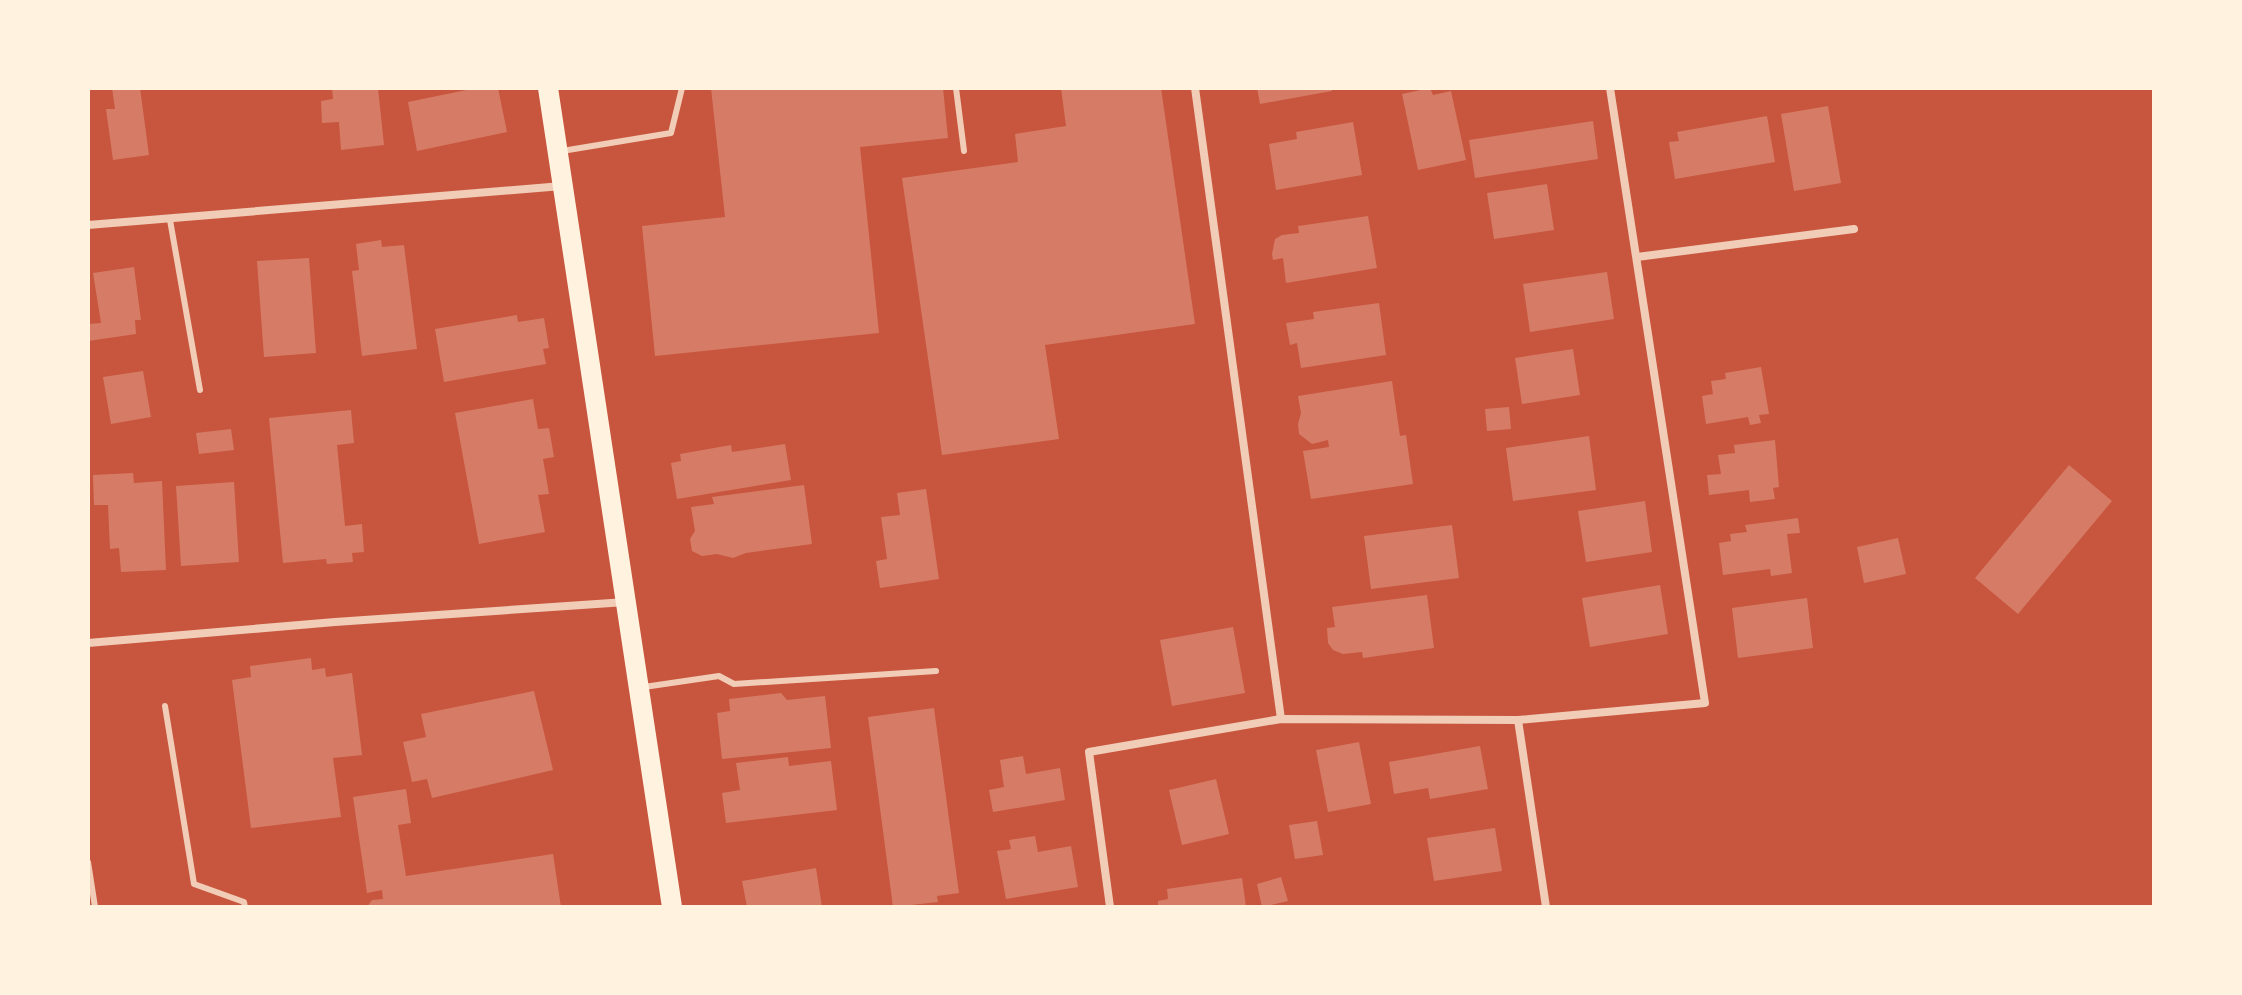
<svg xmlns="http://www.w3.org/2000/svg" width="2242" height="995" viewBox="0 0 2242 995" font-family="'IBM Plex Serif',serif">
<rect width="100%" height="100%" fill="#c8553d"/>
<g fill="#d67c66">
<polygon points="112,88 140,88 149,155 113,160 106,109 115,109"/>
<polygon points="332,88 378,88 384,145 341,150 339,122 322,123 321,101 333,99"/>
<polygon points="476,88 498,88 507,132 417,151 408,102"/>
<polygon points="711,88 943,88 948,138 860,147 879,333 655,356 642,226 725,217"/>
<polygon points="1061,88 1161,88 1195,324 1045,345 1059,439 942,455 902,178 1018,162 1015,134 1066,126"/>
<polygon points="1257,88 1331,88 1332,91 1260,104"/>
<polygon points="1430,88 1433,95 1451,91 1466,160 1418,170 1402,94"/>
<polygon points="1828,106 1841,183 1794,191 1781,114"/>
<polygon points="1767,116 1775,162 1675,179 1669,142 1679,141 1677,132"/>
<polygon points="1593,121 1598,159 1475,178 1469,140"/>
<polygon points="1353,122 1362,175 1276,190 1269,144 1297,139 1296,132"/>
<polygon points="1547,184 1554,230 1494,239 1487,193"/>
<polygon points="1368,216 1377,268 1286,283 1283,258 1273,260 1272,254 1275,239 1282,235 1299,233 1298,226"/>
<polygon points="381,240 382,247 404,245 417,349 362,356 352,271 359,270 356,244"/>
<polygon points="309,258 316,353 264,357 257,261"/>
<polygon points="134,267 141,320 135,320 136,334 88,341 88,324 101,323 93,273"/>
<polygon points="1607,272 1614,319 1530,332 1523,284"/>
<polygon points="1379,303 1386,355 1301,368 1297,343 1290,345 1286,323 1314,319 1313,312"/>
<polygon points="517,315 518,322 544,318 549,348 543,349 546,364 444,382 435,329"/>
<polygon points="1573,349 1580,395 1522,404 1515,358"/>
<polygon points="1761,367 1769,414 1759,415 1761,423 1750,425 1748,417 1706,424 1702,396 1713,394 1711,381 1726,379 1725,373"/>
<polygon points="143,371 151,417 111,424 103,377"/>
<polygon points="1392,381 1400,436 1406,435 1413,484 1311,499 1303,451 1329,447 1328,440 1312,444 1299,434 1298,424 1301,413 1298,396"/>
<polygon points="533,399 538,429 549,428 554,457 543,459 549,494 538,495 545,532 479,544 455,413"/>
<polygon points="1509,407 1511,429 1487,431 1485,409"/>
<polygon points="351,410 354,443 337,445 345,526 362,524 364,552 352,553 353,562 327,564 326,559 283,563 269,418"/>
<polygon points="231,429 234,450 199,454 196,433"/>
<polygon points="1589,436 1596,490 1513,501 1506,448"/>
<polygon points="1775,440 1779,487 1773,488 1775,499 1750,502 1749,490 1709,495 1707,475 1721,474 1718,455 1735,453 1734,445"/>
<polygon points="785,444 791,480 677,499 671,463 681,461 680,454 731,445 732,452"/>
<polygon points="2069,465 2112,501 2018,614 1975,578"/>
<polygon points="133,473 134,483 162,481 166,570 121,572 119,548 110,549 108,505 94,505 93,475"/>
<polygon points="234,482 239,562 181,566 176,486"/>
<polygon points="804,485 812,544 746,553 733,558 717,554 702,556 692,551 690,539 695,531 691,507 714,504 712,497"/>
<polygon points="926,489 939,579 880,588 876,561 887,559 881,517 900,515 897,493"/>
<polygon points="1645,501 1652,552 1586,562 1578,511"/>
<polygon points="1798,518 1800,533 1787,534 1792,573 1771,576 1770,569 1723,575 1719,543 1731,541 1730,534 1747,532 1745,525"/>
<polygon points="1452,525 1459,578 1371,589 1364,536"/>
<polygon points="1898,538 1906,574 1864,583 1857,547"/>
<polygon points="1660,585 1668,634 1590,647 1582,598"/>
<polygon points="1427,595 1434,648 1363,658 1362,652 1343,654 1333,650 1328,643 1327,628 1335,627 1332,607"/>
<polygon points="1807,598 1813,648 1738,658 1732,608"/>
<polygon points="1233,627 1245,693 1172,706 1160,640"/>
<polygon points="311,658 312,670 325,668 326,677 352,673 362,755 333,758 341,817 251,828 232,680 251,677 250,666"/>
<polygon points="534,691 553,770 432,798 427,779 412,782 403,742 426,737 421,714"/>
<polygon points="781,693 787,700 825,696 831,748 722,759 717,713 730,711 729,699"/>
<polygon points="934,708 959,893 937,896 938,902 893,907 868,717"/>
<polygon points="1359,742 1371,804 1328,812 1316,750"/>
<polygon points="1480,746 1488,789 1430,799 1428,788 1394,794 1389,762"/>
<polygon points="1023,756 1026,774 1060,768 1065,800 993,812 989,790 1004,787 1000,760"/>
<polygon points="788,757 789,766 831,761 837,810 726,823 722,793 740,790 736,763"/>
<polygon points="1216,779 1229,834 1182,845 1169,790"/>
<polygon points="406,789 411,823 398,825 406,876 553,854 561,907 367,907 372,900 383,899 382,890 367,893 353,797"/>
<polygon points="1317,821 1323,855 1295,859 1289,825"/>
<polygon points="1495,828 1502,871 1434,881 1427,838"/>
<polygon points="1035,836 1038,852 1071,846 1078,887 1006,899 997,851 1011,849 1009,840"/>
<polygon points="816,868 822,907 747,907 742,881"/>
<polygon points="1281,877 1288,901 1262,907 1257,884"/>
<polygon points="1242,878 1246,907 1158,907 1158,901 1168,899 1167,889"/>
</g>
<g fill="none" stroke-linecap="round" stroke-linejoin="round">
<g stroke="#f1ccb7" stroke-width="6">
<polyline points="956,88 964,151"/>
<polyline points="562,151 671,133 682,88"/>
<polyline points="170,220 200,390"/>
<polyline points="644,687 719,676 734,684 936,671"/>
<polyline points="165,706 194,884 244,902 245,907"/>
<polyline points="88,862 95,907"/>
</g>
<g stroke="#f1ccb7" stroke-width="8">
<polyline points="1195,88 1281,719"/>
<polyline points="88,225 562,186"/>
<polyline points="1637,257 1854,229"/>
<polyline points="88,643 335,622 626,602"/>
<polyline points="1518,720 1546,907"/>
<polyline points="1110,907 1089,752 1281,719 1518,720 1705,703 1610,88"/>
</g>
<polyline stroke="#fff3e0" stroke-width="20" points="548,88 672,907"/>
</g>
<rect width="2242" height="995" fill="none" stroke="#fff3e0" stroke-width="180"/>
</svg>
